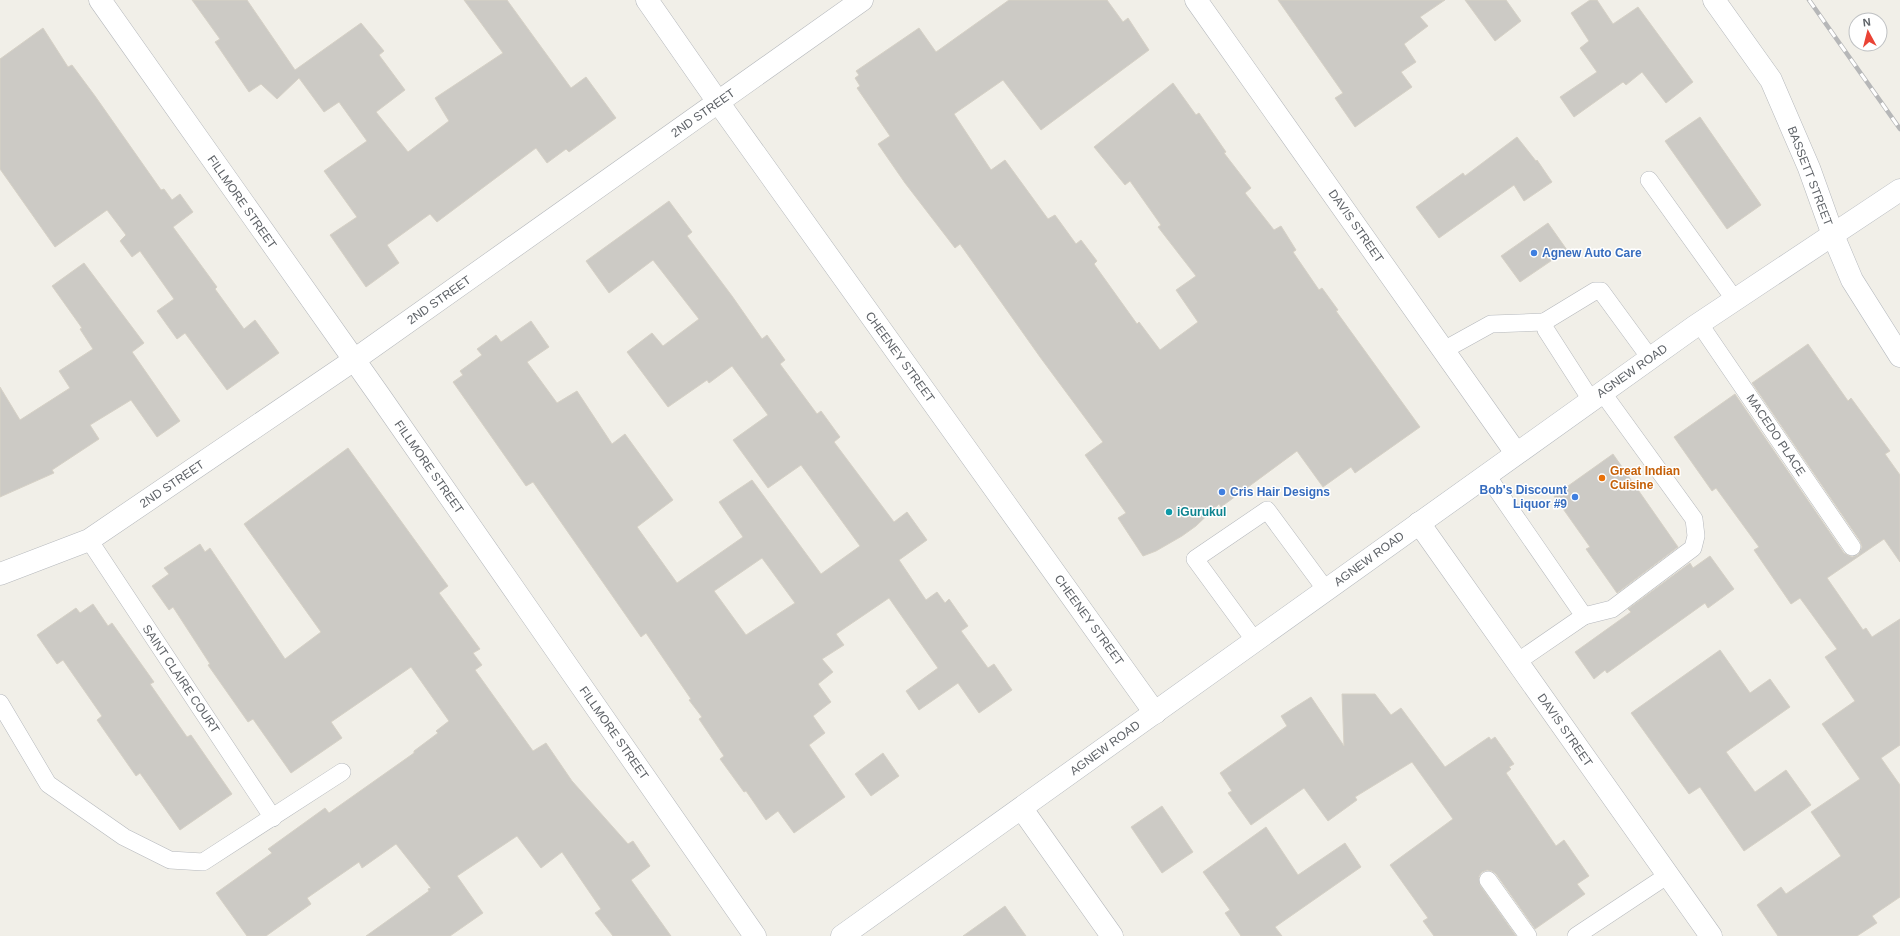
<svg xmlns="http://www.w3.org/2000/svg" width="1900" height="936" viewBox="0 0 1900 936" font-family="Helvetica,sans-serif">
<rect width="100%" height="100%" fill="#f1efe8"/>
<g fill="#cccac5" stroke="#d6d1c6" fill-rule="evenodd">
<polygon points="192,0 247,0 295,70 361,23 384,51 379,55 405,90 376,112 408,152 449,121 435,98 503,53 464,0 507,0 571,88 586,77 616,118 569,152 566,149 547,163 536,148 437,222 430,214 387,245 399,263 366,287 330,235 357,217 324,171 367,141 339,102 324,112 299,78 277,99 261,84 249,92 215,42 220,39"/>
<polygon points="1009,0 1107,0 1123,22 1128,18 1149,50 1041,130 1003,80 954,114 991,170 1005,160 1048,219 1055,215 1076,244 1081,240 1097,261 1094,264 1137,324 1139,322 1160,350 1198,322 1176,290 1196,276 1158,227 1161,225 1130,181 1125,185 1094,147 1173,83 1196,115 1199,113 1226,152 1224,153 1251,188 1245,193 1274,230 1281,226 1296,250 1293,252 1319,290 1322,288 1338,310 1336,311 1420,427 1355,473 1351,467 1323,487 1297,451 1221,507 1219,504 1196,526 1182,536 1156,551 1143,556 1118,518 1126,513 1085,455 1103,442 1040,357 960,244 955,248 905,183 878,144 890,136 857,88 860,86 855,78 859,75 856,71 919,28 936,52"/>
<polygon points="1278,0 1445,0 1420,17 1428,26 1404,44 1416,62 1401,72 1412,87 1355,127 1335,98 1343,93"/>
<polygon points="1465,0 1506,0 1521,21 1495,41"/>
<polygon points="1590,0 1597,0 1613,24 1638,7 1693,82 1666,103 1642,72 1626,85 1623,82 1574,117 1560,97 1597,72 1580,48 1589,41 1571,13"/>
<polygon points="43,28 68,67 72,65 95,96 161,190 164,189 172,200 180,194 193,212 173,227 217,287 215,289 244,329 255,320 279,353 227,390 185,333 177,339 157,311 174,299 140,251 132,257 120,241 126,235 107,210 55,247 0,169 0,59"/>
<polygon points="1700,117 1761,205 1727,229 1665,141"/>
<polygon points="1517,137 1536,161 1537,160 1552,182 1524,201 1514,185 1439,238 1416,207 1463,173 1465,176"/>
<path d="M669 201 692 232 687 236 732 296 762 339 767 335 785 360 780 364 817 414 821 411 840 437 834 442 894 522 907 512 927 540 899 560 926 600 937 592 945 603 949 599 968 626 961 631 988 668 994 664 1012 690 979 713 958 683 919 710 906 691 938 668 889 598 836 634 844 645 822 659 833 672 818 684 831 702 813 716 825 733 809 745 845 797 794 833 778 811 766 820 746 791 744 792 720 759 724 756 699 719 702 717 689 700 691 699 646 633 641 637 533 482 526 486 453 382 463 375 460 371 482 355 477 349 496 335 501 342 531 321 549 347 527 362 557 403 577 391 612 444 625 434 673 500 637 527 677 583 743 537 719 502 752 480 821 574 860 546 801 465 768 488 733 440 768 415 732 366 709 383 707 380 668 407 627 352 652 333 663 346 699 319 653 260 609 293 586 261ZM762 558 795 603 746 635 714 591Z"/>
<polygon points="1548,223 1567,250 1520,282 1501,256"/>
<polygon points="84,263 144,343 132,352 180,421 157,437 131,400 90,425 99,439 52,470 54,473 0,497 0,387 20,420 70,388 59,371 93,349 80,329 82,328 52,286"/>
<polygon points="1808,344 1848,401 1851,398 1890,451 1885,454 1900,475 1900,562 1884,539 1827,578 1863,630 1866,628 1872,637 1900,619 1900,745 1881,758 1900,785 1900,897 1872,916 1877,923 1857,936 1778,936 1757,905 1781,887 1786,894 1841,856 1811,812 1860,779 1822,724 1855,701 1825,657 1837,649 1800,598 1791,604 1754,550 1759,547 1716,488 1712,491 1674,437 1735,394 1844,553 1852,557 1858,555 1862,547 1860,541 1752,383"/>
<polygon points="348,448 448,586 439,593 480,649 473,653 482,665 475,670 533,751 546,743 572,781 628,844 633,841 650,866 631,880 671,936 613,936 595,913 601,909 562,852 541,868 517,836 457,876 483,913 450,936 366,936 429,891 428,889 431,888 396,844 362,868 359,862 307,898 311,904 266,936 247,936 216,893 272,853 268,849 325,808 329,813 414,753 414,751 438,733 436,731 449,721 411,667 331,722 342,738 291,773 253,719 248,722 208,665 210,664 173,607 169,610 152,586 169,574 164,568 200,544 205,552 210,548 285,659 321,632 244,524"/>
<polygon points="1613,454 1678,547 1617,593 1586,549 1590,547 1554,496"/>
<polygon points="1710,556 1734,589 1708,608 1705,603 1607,673 1605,670 1594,679 1575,652 1631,612 1628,609 1690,563 1693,568"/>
<polygon points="93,604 108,626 112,623 154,682 150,684 187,737 191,735 232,794 180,830 140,773 136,776 97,720 102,716 63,660 57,664 37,635 76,608 80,613"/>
<polygon points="1720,650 1750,693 1770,679 1790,707 1726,752 1755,792 1786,770 1811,805 1744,851 1700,787 1689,794 1631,713"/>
<polygon points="1342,694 1375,694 1391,715 1401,708 1445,767 1489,737 1491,740 1495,737 1514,764 1509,767 1511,769 1506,773 1556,846 1564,840 1589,876 1577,884 1585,894 1535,929 1496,874 1492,871 1487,870 1482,872 1479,876 1480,885 1516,936 1434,936 1423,921 1428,918 1390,865 1453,819 1412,762 1355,797 1357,800 1328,821 1304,788 1251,825 1228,793 1232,791 1220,773 1287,726 1281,716 1311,697 1344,746"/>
<polygon points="883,753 899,776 871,796 855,774"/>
<polygon points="1162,806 1193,852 1162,873 1131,827"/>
<polygon points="1266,827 1298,875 1345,843 1361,867 1275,927 1282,936 1241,936 1225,913 1230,910 1203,872"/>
<polygon points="1005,906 1026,936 963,936"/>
</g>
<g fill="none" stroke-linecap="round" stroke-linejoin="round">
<defs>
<g id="lane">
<polyline points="1649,180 1735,300"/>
<polyline points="1699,323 1852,547"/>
<polyline points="1444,350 1491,324 1544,322"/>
<polyline points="1591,400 1546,330 1544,322 1595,291 1601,291 1650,358"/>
<polyline points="1486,474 1584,616 1517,662"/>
<polyline points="89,540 273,818"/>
<polyline points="1584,616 1612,609 1693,548 1696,536 1694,519 1602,392"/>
<polyline points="1255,641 1195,559 1267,510 1326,590"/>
<polyline points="0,703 48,784 124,837 170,860 203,862 342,772"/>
<polyline points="1488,880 1528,936"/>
<polyline points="1576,936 1668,875"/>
</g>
<g id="street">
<polyline points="100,0 379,395 755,936"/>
<polyline points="647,0 718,102 1155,713"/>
<polyline points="1196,0 1516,453"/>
<polyline points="1714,0 1771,80 1809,168 1833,235"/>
<polyline points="1419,523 1711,936"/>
<polyline points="0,574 89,540 354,360 862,0"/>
<polyline points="1022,809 1112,936"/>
</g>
<g id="secondary">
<polyline points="1833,235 1852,280 1900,356"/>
<polyline points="842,936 1694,327 1900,190"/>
</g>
</defs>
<use href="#lane" stroke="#b5b8bc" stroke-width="18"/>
<use href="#street" stroke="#b5b8bc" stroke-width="23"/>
<use href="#secondary" stroke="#b6babf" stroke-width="23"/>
<use href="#lane" stroke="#fff" stroke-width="17"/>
<use href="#street" stroke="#fff" stroke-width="22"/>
<use href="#secondary" stroke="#fff" stroke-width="22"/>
<defs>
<polyline id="rail" points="1809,0 1900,129"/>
</defs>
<use href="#rail" stroke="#b6b7b8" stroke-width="4.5"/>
<use href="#rail" stroke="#fff" stroke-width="3" stroke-dasharray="9" stroke-linecap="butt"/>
</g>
<g fill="#3f7fe0" stroke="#fff" stroke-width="1.5">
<circle cx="1534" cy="253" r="4"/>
<circle cx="1222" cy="492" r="4"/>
<circle cx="1575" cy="497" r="4"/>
</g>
<circle fill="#e8710a" stroke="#fff" stroke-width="1.5" cx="1602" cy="478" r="4"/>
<circle fill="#0f9aa8" stroke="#fff" stroke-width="1.5" cx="1169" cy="512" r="4"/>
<g text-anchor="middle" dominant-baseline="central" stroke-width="3" stroke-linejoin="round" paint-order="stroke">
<g font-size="12" fill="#5f6368" stroke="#fff">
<text transform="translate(703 113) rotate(-35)">2ND STREET</text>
<text transform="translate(1810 176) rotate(69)">BASSETT STREET</text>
<text transform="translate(242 202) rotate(55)">FILLMORE STREET</text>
<text transform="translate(1356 226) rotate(55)">DAVIS STREET</text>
<text transform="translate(439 300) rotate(-35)">2ND STREET</text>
<text transform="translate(900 357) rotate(54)">CHEENEY STREET</text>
<text transform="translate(1632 371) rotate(-35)">AGNEW ROAD</text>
<text transform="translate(1776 435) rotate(56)">MACEDO PLACE</text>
<text transform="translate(429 467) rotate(55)">FILLMORE STREET</text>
<text transform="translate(172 484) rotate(-34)">2ND STREET</text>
<text transform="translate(1369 559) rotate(-36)">AGNEW ROAD</text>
<text transform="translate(1089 620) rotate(54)">CHEENEY STREET</text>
<text transform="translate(181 679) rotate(56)">SAINT CLAIRE COURT</text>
<text transform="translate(1565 730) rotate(55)">DAVIS STREET</text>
<text transform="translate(614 733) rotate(55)">FILLMORE STREET</text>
<text transform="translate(1105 748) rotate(-36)">AGNEW ROAD</text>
</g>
<g font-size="12" font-weight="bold" fill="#366cbe" stroke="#fff" text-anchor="start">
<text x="1542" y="253">Agnew Auto Care</text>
<text x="1567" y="490" text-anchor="end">Bob's Discount<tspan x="1567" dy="14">Liquor #9</tspan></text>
<text x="1230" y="492">Cris Hair Designs</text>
</g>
<g font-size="12" font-weight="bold" fill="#c56008" stroke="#fff" text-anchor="start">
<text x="1610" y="471">Great Indian<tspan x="1610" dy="14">Cuisine</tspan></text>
</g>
<g font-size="12" font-weight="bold" fill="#0d838f" stroke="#fff" text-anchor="start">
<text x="1177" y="512">iGurukul</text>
</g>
</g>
<g transform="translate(1868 32) rotate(353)"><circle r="19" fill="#ffffff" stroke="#bfc1c3"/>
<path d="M0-3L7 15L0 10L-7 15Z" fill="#ea4335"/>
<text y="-6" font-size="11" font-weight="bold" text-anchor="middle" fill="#5f6368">N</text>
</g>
</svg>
